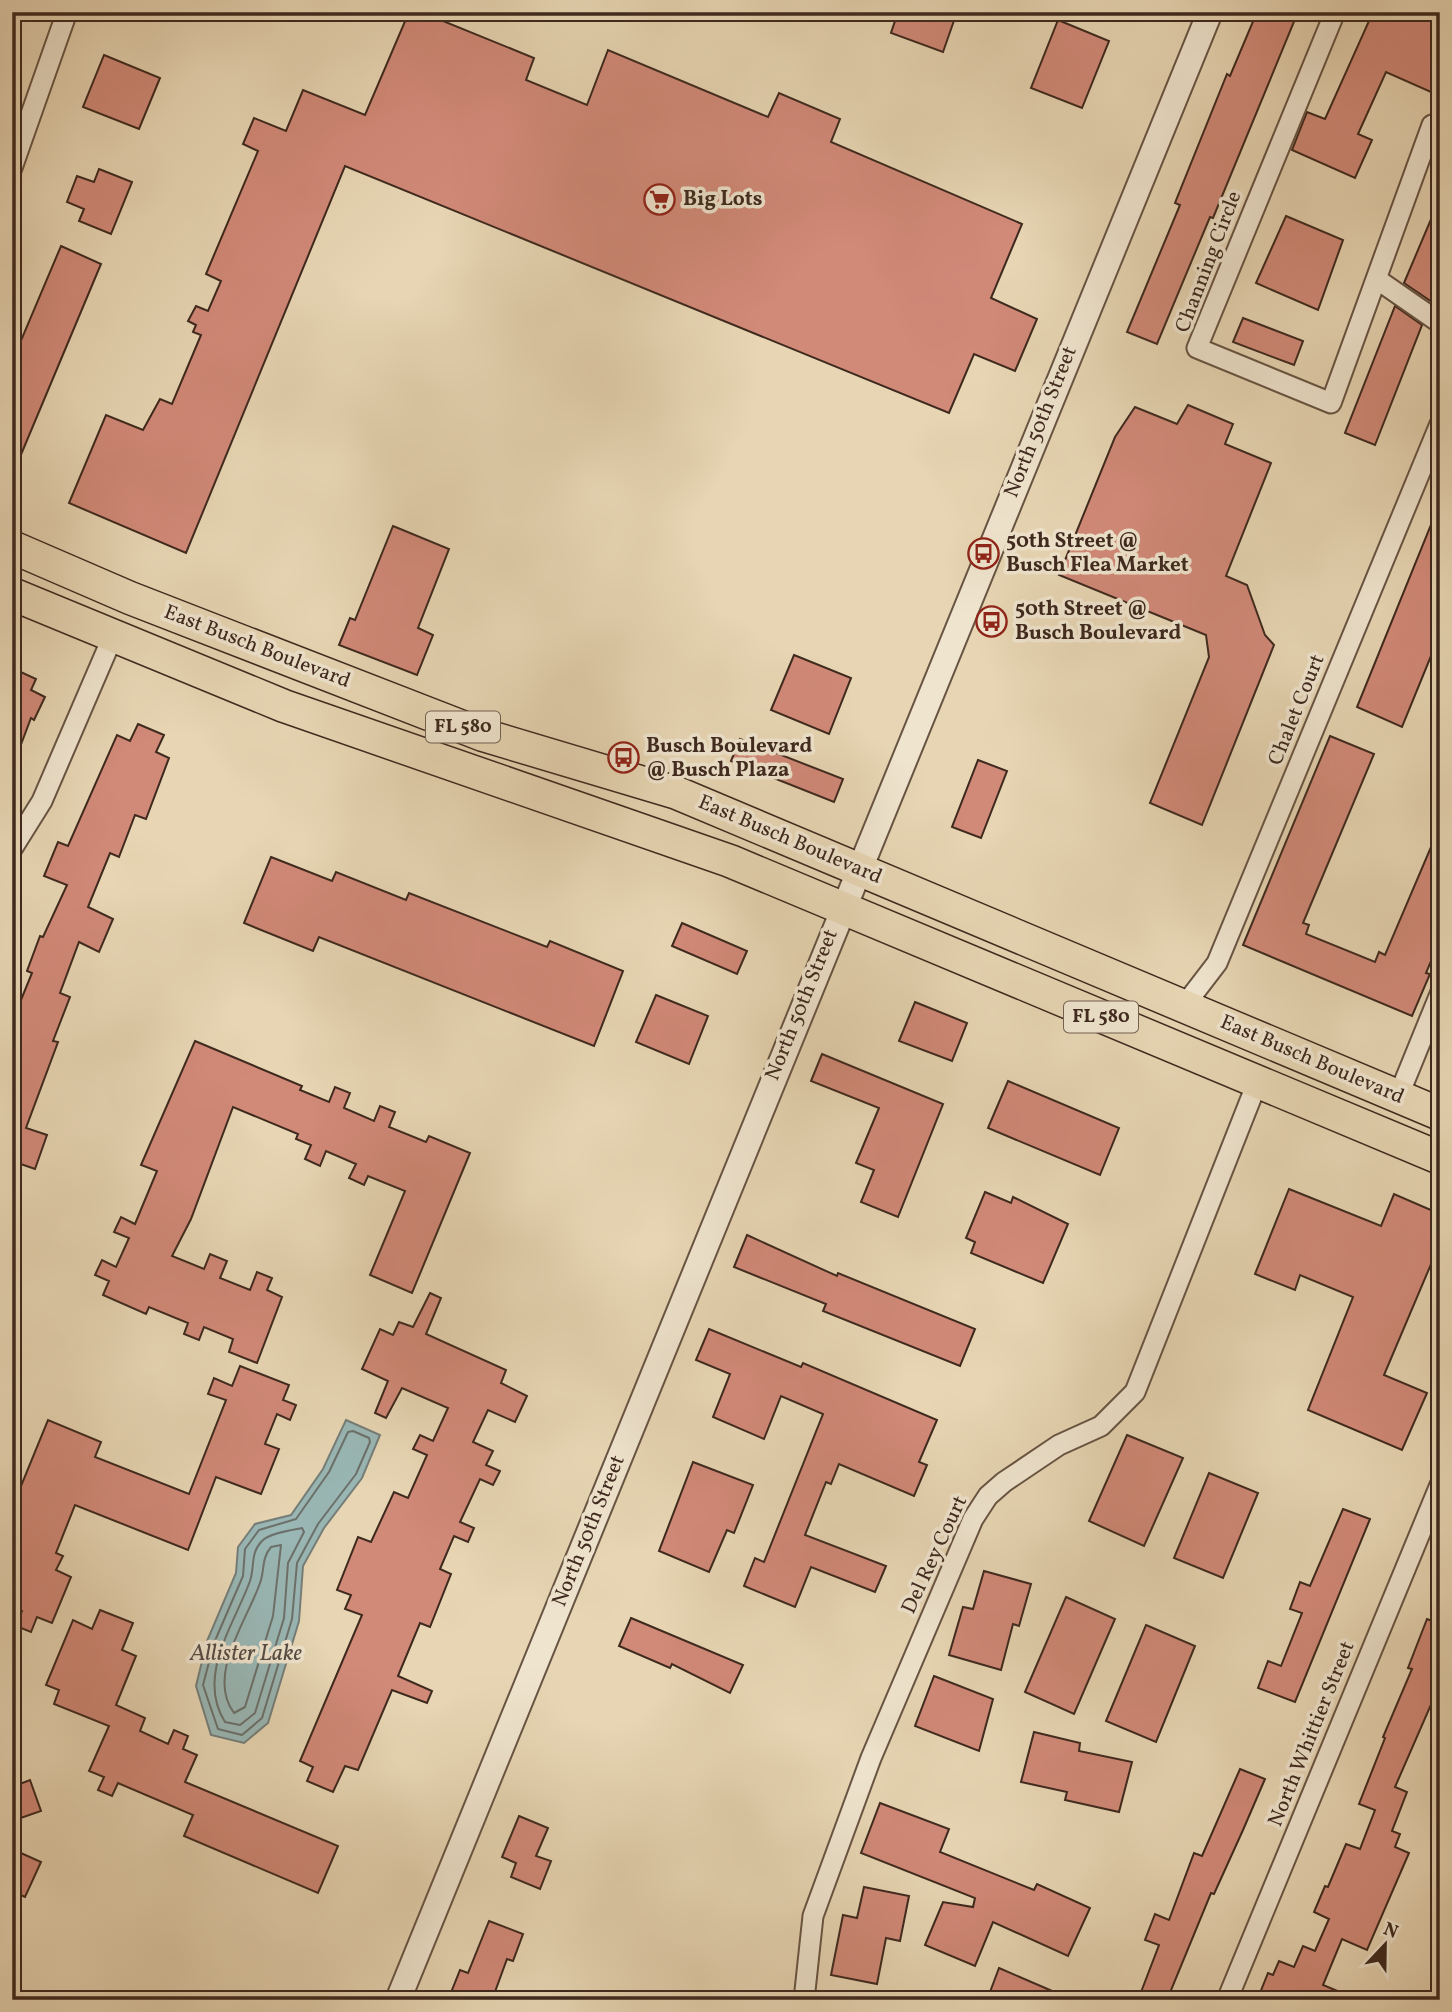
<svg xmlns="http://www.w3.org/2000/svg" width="1452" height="2012" viewBox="0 0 1452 2012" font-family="Vollkorn,serif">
<rect width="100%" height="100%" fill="#e7d5b3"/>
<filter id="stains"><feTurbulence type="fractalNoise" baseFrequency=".00286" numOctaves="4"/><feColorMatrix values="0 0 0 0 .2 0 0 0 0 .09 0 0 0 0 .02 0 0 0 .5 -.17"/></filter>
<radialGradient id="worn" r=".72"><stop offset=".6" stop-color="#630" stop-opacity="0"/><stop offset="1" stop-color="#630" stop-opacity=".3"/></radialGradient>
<polygon fill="#99b7b5" stroke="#757e79" stroke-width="2" points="346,1420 380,1435 362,1478 324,1528 303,1566 299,1621 268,1723 244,1743 211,1735 196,1686 207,1641 236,1573 238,1547 255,1524 291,1515 323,1469"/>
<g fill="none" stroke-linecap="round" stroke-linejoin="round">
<g stroke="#6c706a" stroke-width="2">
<polygon points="353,1431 369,1438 370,1442 356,1474 318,1524 297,1563 292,1619 262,1718 242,1735 218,1729 203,1685 214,1643 243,1576 245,1549 259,1530 296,1519 329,1472 348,1432"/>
<path d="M302 1528 304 1532 288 1563 284 1618 255 1713 240 1725 225 1722C196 1676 234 1625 250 1581 255 1566 250 1553 262 1541 269 1533 292 1530 302 1528Z"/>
<path d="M281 1545 273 1616 245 1707 234 1713C206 1675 247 1621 260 1583 265 1570 261 1559 271 1547Z"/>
</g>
</g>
<g fill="#d18978" stroke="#3e291e" stroke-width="2">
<polygon points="409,12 421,12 534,58 526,80 587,105 608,50 768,117 779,93 840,119 831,142 1022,224 991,298 1037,319 1015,371 974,354 949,413 345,166 186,553 69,503 106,415 143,430 160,399 172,404 201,335 193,332 196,325 188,321 196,306 208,311 221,281 206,274 258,151 243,144 254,118 286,131 303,90 365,115"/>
<polygon points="898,12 957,12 943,52 891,33"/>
<polygon points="1257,12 1298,12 1213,218 1210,217 1157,344 1127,332 1180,205 1175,203 1227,74 1230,76"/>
<polygon points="1373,12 1440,12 1440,96 1386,72 1358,134 1372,140 1355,178 1292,150 1307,112 1325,119"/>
<polygon points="1058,20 1109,41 1082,108 1031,88"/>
<polygon points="104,55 160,78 139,129 83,107"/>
<polygon points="99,169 132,182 111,234 79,221 84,209 67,202 77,176 94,182"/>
<polygon points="1440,198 1440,282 1432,302 1404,283"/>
<polygon points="1286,216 1343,240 1318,310 1256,283"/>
<polygon points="61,246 101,264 12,476 12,339 20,343"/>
<polygon points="1395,306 1422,325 1375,445 1345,433"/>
<polygon points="1243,318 1303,341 1294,365 1233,342"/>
<polygon points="1188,405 1233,424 1225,444 1271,463 1226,576 1247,585 1265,635 1274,645 1202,825 1150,803 1209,657 1206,635 1059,575 1115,437 1135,407 1177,424"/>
<polygon points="1439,505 1440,634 1402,727 1357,707"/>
<polygon points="393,526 449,549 418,628 433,635 417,675 339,645 350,618 355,620"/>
<polygon points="794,655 851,678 829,734 771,710"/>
<polygon points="12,668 36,679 31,690 45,697 34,720 31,718 14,763"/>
<polygon points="138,724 164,735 156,752 169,758 146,819 135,815 119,857 110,853 88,907 113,919 99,952 79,942 60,993 70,997 53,1041 58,1042 26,1128 47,1135 35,1169 12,1161 12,1036 19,1019 14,1017 32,973 27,971 40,936 43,937 67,885 44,876 58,842 68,846 117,735 130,741"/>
<polygon points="1330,736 1374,754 1303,923 1309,925 1306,934 1375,962 1379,952 1385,955 1440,826 1440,940 1426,973 1430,974 1412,1016 1243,945"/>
<polygon points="740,739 843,779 834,802 731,761"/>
<polygon points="978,760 1007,771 981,838 952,827"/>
<polygon points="271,857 332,881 336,872 406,900 409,893 547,947 550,941 623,971 594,1046 319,937 313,951 244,923"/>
<polygon points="682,923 747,951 737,974 672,946"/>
<polygon points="656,995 708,1016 689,1064 636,1042"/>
<polygon points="915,1002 967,1023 952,1061 899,1041"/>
<polygon points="195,1041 302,1086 300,1090 329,1102 335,1087 350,1093 344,1108 374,1121 380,1106 395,1112 389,1127 426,1142 429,1136 470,1153 412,1293 370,1275 405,1191 368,1176 364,1185 349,1178 356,1164 326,1151 320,1166 305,1159 311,1145 296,1139 298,1134 233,1107 191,1219 172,1256 204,1269 210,1254 227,1261 220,1278 250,1290 257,1272 272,1278 267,1290 282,1297 257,1363 229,1352 233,1339 204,1327 199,1340 184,1334 188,1323 149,1307 146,1314 103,1295 109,1281 95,1275 102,1260 116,1267 129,1238 114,1232 121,1217 135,1224 142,1207 157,1171 141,1165"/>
<polygon points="822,1054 943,1104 898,1217 861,1202 874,1170 856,1163 879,1108 811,1081"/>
<polygon points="1008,1081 1119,1128 1100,1175 988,1128"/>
<polygon points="1289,1189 1381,1226 1394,1194 1440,1214 1440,1243 1384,1375 1427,1393 1402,1450 1308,1410 1353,1297 1300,1275 1295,1290 1255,1274"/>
<polygon points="985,1192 1011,1203 1013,1197 1068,1224 1043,1283 971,1253 975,1242 966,1238"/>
<polygon points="747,1235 837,1276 838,1273 975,1329 960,1366 823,1311 826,1304 734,1267"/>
<polygon points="430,1293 441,1298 426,1334 506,1370 501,1383 527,1396 515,1422 488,1410 473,1442 493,1451 486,1465 500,1471 493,1485 480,1479 460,1522 474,1528 468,1542 454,1536 440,1569 451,1574 430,1627 420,1623 398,1676 432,1691 427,1703 392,1690 358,1770 345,1766 333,1792 307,1781 313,1767 300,1761 362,1615 345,1609 351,1595 337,1590 358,1537 371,1542 394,1492 408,1498 427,1455 413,1449 420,1435 433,1441 448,1408 402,1388 386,1418 375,1413 388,1381 362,1369 380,1329 393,1335 399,1322 413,1327"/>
<polygon points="709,1329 801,1367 803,1363 937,1420 919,1462 927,1465 914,1496 839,1464 831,1484 826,1482 805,1535 886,1566 875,1592 811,1567 795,1607 744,1586 755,1558 764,1562 823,1414 781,1396 764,1439 713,1417 730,1374 696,1360"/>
<polygon points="240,1366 289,1385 283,1400 296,1405 290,1420 277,1414 265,1444 279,1449 261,1494 216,1477 188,1550 75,1505 56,1553 63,1556 56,1570 71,1577 52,1623 37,1617 31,1632 16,1626 22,1611 12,1607 12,1508 48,1420 101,1442 95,1457 189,1494 226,1400 208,1394 214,1378 232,1386"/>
<polygon points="1127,1435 1183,1458 1144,1546 1089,1521"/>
<polygon points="693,1462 753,1485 734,1533 727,1530 709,1572 659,1551"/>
<polygon points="1209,1473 1258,1493 1223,1578 1174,1558"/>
<polygon points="1343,1509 1370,1519 1295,1702 1258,1688 1268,1661 1281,1666 1302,1613 1290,1609 1300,1582 1310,1586"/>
<polygon points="984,1571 1031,1584 1019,1626 1013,1624 1001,1670 949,1655 963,1607 973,1609"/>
<polygon points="1066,1597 1115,1619 1074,1714 1025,1692"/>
<polygon points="100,1610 133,1623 122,1650 136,1656 116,1705 145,1718 140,1731 168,1744 174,1730 188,1736 183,1749 197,1755 185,1782 338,1846 318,1893 184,1836 193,1815 118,1783 112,1796 98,1790 104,1777 89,1771 109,1726 54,1704 59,1690 46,1685 73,1620 92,1629"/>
<polygon points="631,1618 743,1665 730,1693 672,1664 670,1668 619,1646"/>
<polygon points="1427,1619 1440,1624 1440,1684 1395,1787 1407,1792 1392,1831 1400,1834 1395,1847 1409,1853 1367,1950 1342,1939 1323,1985 1359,2000 1278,2000 1260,1993 1268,1973 1273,1975 1279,1961 1294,1967 1303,1946 1315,1951 1329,1919 1314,1912 1325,1886 1328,1887 1346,1844 1360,1849 1375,1810 1359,1804 1385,1738 1383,1737 1412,1669 1408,1668"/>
<polygon points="1146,1625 1195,1646 1156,1742 1106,1721"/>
<polygon points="934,1676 993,1699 979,1751 915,1726"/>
<polygon points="1034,1732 1080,1743 1079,1751 1132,1762 1119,1812 1065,1800 1067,1792 1021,1782"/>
<polygon points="1240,1769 1265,1779 1243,1830 1214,1894 1211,1893 1167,2000 1138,2000 1159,1945 1145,1940 1155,1914 1169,1920 1194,1853 1202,1856"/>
<polygon points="30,1780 41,1811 12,1821 12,1787"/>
<polygon points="880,1803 949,1829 940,1852 1034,1890 1037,1884 1090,1908 1068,1956 993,1922 975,1966 925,1945 943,1902 973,1907 975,1898 861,1853"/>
<polygon points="519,1816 548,1828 536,1856 551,1861 540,1889 511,1877 516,1863 502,1857"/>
<polygon points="12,1849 41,1862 25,1897 12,1891"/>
<polygon points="864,1887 909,1896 900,1941 886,1938 877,1984 831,1975 843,1915 857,1918"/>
<polygon points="489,1921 523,1934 513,1961 507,1959 492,2000 448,2000 460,1970 468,1973"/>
<polygon points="999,1968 1073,2000 987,2000"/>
</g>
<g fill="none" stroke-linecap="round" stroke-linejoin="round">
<defs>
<g id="minor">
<polyline points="1335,12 1197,348 1331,403 1432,125 1440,128"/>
<polyline points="12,168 67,12"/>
<polyline points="1378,280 1440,323"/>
<polyline points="12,849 42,801 113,636"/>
<polyline points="1184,1006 1217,963 1440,424"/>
<polyline points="1398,1097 1440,994"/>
<polyline points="804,2000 813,1916 871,1758 973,1519 988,1496 1004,1482 1059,1445 1101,1426 1135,1392 1257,1083"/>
<polyline points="1227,2000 1440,1485"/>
</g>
<polyline id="tertiary" points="398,2000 1210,12"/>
<g id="primary">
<polyline points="12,547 130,598 483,735 677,793 1440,1114"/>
<polyline points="12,594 284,706 730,861 1440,1158"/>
</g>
</defs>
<use href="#minor" stroke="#685443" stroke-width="23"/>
<use href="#tertiary" stroke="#685443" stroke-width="28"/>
<use href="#primary" stroke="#3e291e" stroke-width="35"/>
<use href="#minor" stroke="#efe4ce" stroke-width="19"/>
<use href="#tertiary" stroke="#efe4ce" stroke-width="24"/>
<use href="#primary" stroke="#e7d5b3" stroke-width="32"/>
</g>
<defs>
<symbol id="supermarket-ring" viewBox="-11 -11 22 22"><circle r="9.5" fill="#efe4ce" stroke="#8f2418" stroke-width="1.5"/><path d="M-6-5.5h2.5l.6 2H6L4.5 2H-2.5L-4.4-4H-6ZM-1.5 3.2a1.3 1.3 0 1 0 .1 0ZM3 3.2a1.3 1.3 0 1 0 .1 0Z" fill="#8f2418"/></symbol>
<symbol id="bus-ring" viewBox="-11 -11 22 22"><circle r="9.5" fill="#efe4ce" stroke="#8f2418" stroke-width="1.5"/><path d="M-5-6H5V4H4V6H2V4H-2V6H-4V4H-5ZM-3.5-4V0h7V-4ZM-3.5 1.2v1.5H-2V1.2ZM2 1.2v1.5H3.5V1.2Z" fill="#8f2418"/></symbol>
</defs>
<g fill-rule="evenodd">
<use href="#supermarket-ring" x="642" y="182" width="35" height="35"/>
<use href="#bus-ring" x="966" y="536" width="35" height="35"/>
<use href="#bus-ring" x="974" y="604" width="35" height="35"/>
<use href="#bus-ring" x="606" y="740" width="35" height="35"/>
</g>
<g text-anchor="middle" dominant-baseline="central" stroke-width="7" stroke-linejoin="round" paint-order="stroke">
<g fill="#efe4ce" stroke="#736153" stroke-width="2">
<rect x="426" y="711.5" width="74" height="31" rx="5"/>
<rect x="1064" y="1001.5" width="74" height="31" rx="5"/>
</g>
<g font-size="19" font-weight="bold" fill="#3e291e">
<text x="463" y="727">FL 580</text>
<text x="1101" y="1017">FL 580</text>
</g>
<g font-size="21" font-weight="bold" fill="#3e291e" stroke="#efe4ce" text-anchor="start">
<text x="683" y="199">Big Lots</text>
<text x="1006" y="541">50th Street @<tspan x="1006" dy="24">Busch Flea Market</tspan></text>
<text x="1015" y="609">50th Street @<tspan x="1015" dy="24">Busch Boulevard</tspan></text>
<text x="646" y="746">Busch Boulevard<tspan x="646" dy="24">@ Busch Plaza</tspan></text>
</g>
<g font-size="21" fill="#3e291e" stroke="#efe4ce">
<text transform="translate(1209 262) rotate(-69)">Channing Circle</text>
<text transform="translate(1041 422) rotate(-68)">North 50th Street</text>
<text transform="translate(257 647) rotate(21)">East Busch Boulevard</text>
<text transform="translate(1297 710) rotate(-68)">Chalet Court</text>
<text transform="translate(790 840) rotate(23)">East Busch Boulevard</text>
<text transform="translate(802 1005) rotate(-68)">North 50th Street</text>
<text transform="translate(1312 1060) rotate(23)">East Busch Boulevard</text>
<text transform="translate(589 1531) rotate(-68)">North 50th Street</text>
<text transform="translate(935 1555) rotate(-65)">Del Rey Court</text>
<text transform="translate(1312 1734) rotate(-68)">North Whittier Street</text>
</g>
<g font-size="23" font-style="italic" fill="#554c44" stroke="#efe4ce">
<text x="246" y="1654">Allister Lake</text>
</g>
</g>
<rect width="1452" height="2012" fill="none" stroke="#e7d5b3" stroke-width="42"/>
<rect x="14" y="14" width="1424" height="1984" fill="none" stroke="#3e291e" stroke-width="3.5"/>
<rect x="21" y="21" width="1410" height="1970" fill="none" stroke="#3e291e" stroke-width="2"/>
<g transform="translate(1385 1945) rotate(22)" stroke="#efe4ce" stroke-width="5" paint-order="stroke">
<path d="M0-5L12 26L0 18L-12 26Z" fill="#3e291e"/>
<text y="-10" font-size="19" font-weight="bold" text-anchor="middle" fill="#3e291e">N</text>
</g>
<rect width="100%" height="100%" filter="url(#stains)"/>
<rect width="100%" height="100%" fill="url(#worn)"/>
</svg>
